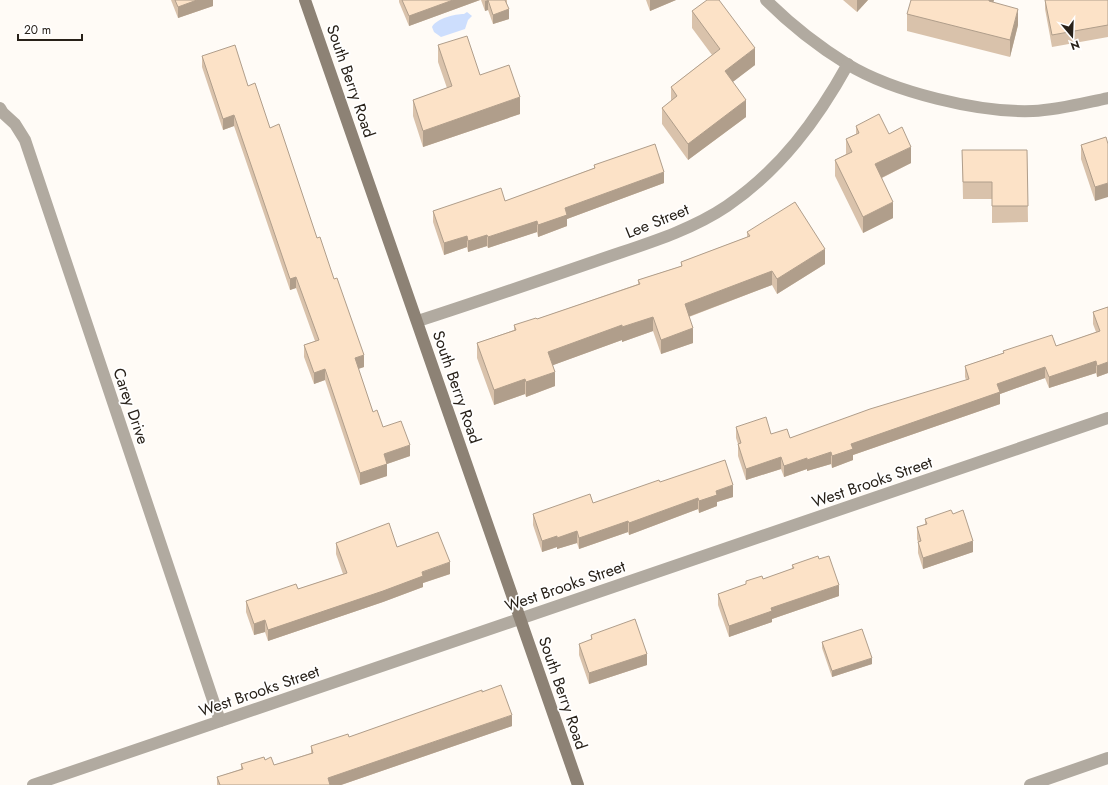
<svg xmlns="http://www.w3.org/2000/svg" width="1108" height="785" viewBox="0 0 1108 785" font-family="Jost,sans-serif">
<rect width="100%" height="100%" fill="#fffbf6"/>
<path fill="#cddefd" d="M467 12 472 16 468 20 465 29 441 37 434 32 432 27C437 18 455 14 464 14Z"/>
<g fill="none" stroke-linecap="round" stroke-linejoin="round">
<g stroke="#b1aaa0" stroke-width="12">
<path d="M766 0C790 24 818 46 847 64 893 92 979 113 1033 111 1058 110 1084 103 1108 98"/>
<polyline points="0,108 3,113 15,124 25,140 220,721"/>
<path d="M418 321C477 302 535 282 593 262 638 246 687 233 727 206 780 170 817 120 848 64"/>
<polyline points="33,785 1108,418"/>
<polyline points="1030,785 1108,758"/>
</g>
<polyline stroke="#8d8275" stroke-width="12" points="305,0 578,785"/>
</g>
<g fill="#d9c2ab">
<polygon points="171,0 213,0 213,6 178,18"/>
<polygon points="399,0 480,0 409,26 399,2"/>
<polygon points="481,0 507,0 507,4 509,19 493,24 488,10 485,11"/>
<polygon points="646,0 676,0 650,11"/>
<polygon points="843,0 868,0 857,12"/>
<polygon points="1045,0 1108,0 1108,37 1052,47 1045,9"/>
<polygon points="993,3 1018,25 1010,57 907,31 907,14"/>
<polygon points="692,11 755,65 732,82 746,117 688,160 662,124 662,108 671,101 671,87 712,55 692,28"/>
<polygon points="438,45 480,75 520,114 423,147 413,116 413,100 447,88 438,62"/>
<polygon points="202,56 248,86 270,128 317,238 364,367 358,369 373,412 383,427 410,456 387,464 387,476 360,485 325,380 314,384 304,357 304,345 315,341 296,288 290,290 234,126 223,130 202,67"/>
<polygon points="856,126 889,134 911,163 882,178 893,218 863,233 835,176 835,160 846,154 846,139 856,134"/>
<polygon points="1106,137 1095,201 1081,159 1081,145"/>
<polygon points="962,150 1027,150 1028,222 992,223 992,199 963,199"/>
<polygon points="594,165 664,183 567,219 567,226 538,237 537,232 488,248 487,246 468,252 467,247 444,255 433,222 433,211 505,201 594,168"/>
<polygon points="747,232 825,264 777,294 772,285 689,317 693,343 661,354 653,331 622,342 622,340 553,365 555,386 526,397 525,394 494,405 477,358 477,343 514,330 514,325 537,319 638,284 638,280 681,266 681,262 747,237"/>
<polygon points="1108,307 1108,373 1097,377 1096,373 1049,388 1045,378 1000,394 1000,404 853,455 853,460 832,468 831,464 807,471 807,469 784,477 781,469 746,480 738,456 738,444 736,438 736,427 790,438 966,380 965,377 965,366 1003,353 1003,351 1056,346 1096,332 1093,324 1093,312"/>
<polygon points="660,482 733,497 717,502 717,506 699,513 698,509 629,535 628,532 579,549 577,543 557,549 557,547 542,552 533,525 533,514 593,503"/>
<polygon points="953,514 973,552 923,569 918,553 918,542 917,539 917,527 925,524 925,519"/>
<polygon points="336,543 397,547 450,574 423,583 423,587 383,602 268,641 265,632 254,635 246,612 246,601 298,589 343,574 336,554"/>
<polygon points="819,559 839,596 772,619 772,622 729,637 718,605 718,594 746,584 746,581 763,579 792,569 792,565"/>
<polygon points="591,635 647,665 589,684 579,655 579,644 591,640"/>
<polygon points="822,642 872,664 832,677 822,648"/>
<polygon points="482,692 512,726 341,785 217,785 217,777 241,769 241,764 265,760 274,765 311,753 311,746 349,737"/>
</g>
<g fill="#b09e8b">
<polygon points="197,0 213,0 213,6 178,18 178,7"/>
<polygon points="453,0 480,0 409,26 409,16"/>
<polygon points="488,0 488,10 485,11 485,1"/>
<polygon points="650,0 676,0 650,11"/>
<polygon points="857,0 868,0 857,12"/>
<polygon points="989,0 994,0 989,18"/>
<polygon points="509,9 509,19 493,24 493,15"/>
<polygon points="1018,9 1018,25 1010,57 1010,40"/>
<polygon points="755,48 755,65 725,88 725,71"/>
<polygon points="520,97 520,114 423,147 423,131"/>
<polygon points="746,100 746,117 688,160 688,144"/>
<polygon points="234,115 234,126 223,130 223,119"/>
<polygon points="911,147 911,163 875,181 875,164"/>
<polygon points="664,172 664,183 567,219 567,226 538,237 538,225 565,208"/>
<polygon points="1108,183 1108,197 1095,201 1095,187"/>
<polygon points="893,202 893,218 863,233 863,217"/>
<polygon points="537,221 537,232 488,248 488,237"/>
<polygon points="487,235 487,246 468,252 468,241"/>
<polygon points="467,236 467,247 444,255 444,243"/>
<polygon points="825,249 825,264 777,294 777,279"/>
<polygon points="772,271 772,285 685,318 685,304"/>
<polygon points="296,277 296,288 290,290 290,279"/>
<polygon points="653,317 653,331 622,342 622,327"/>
<polygon points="622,325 622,340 548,367 548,352"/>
<polygon points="693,328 693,343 661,354 661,340"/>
<polygon points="364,355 364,367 355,370 355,358"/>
<polygon points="1096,361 1096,373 1049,388 1049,377"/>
<polygon points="1108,362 1108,373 1097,377 1097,366"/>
<polygon points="1045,367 1045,378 1000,394 1000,404 853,455 853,460 832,468 832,456 851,444 997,384"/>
<polygon points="325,369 325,380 314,384 314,373"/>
<polygon points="555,372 555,386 526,397 526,382"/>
<polygon points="525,379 525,394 494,405 494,390"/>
<polygon points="410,445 410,456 384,465 384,454"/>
<polygon points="831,452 831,464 807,471 807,460"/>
<polygon points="781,457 781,469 746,480 746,469"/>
<polygon points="807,458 807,469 784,477 784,466"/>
<polygon points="387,464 387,476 360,485 360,473"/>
<polygon points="733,485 733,497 717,502 717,506 699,513 699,501 716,491"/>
<polygon points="698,498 698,509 629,535 629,523"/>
<polygon points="628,521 628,532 579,549 579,538"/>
<polygon points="577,531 577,543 557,549 557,538"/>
<polygon points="557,536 557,547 542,552 542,541"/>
<polygon points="973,541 973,552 923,569 923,558"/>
<polygon points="450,562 450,574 423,583 423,587 383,602 268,641 268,630"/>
<polygon points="839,585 839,596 772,619 772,622 729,637 729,626 771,608"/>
<polygon points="265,620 265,632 254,635 254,624"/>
<polygon points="647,654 647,665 589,684 589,673"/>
<polygon points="872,658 872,664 832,677 832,671"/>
<polygon points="512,715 512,726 341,785 328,785 328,778"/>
</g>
<g fill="#fce2c7" stroke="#b09e8b">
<polygon points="175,0 197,0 178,7"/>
<polygon points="402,0 453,0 409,16"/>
<polygon points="488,0 505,0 509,9 493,15"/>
<polygon points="707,0 719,0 755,48 725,71 746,100 688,144 662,108 677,96 671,87 720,49 692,11"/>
<polygon points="911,0 989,0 989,1 1018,9 1010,40 907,14"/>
<polygon points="1045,0 1108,0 1108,25 1052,35"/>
<polygon points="467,36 480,75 509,65 520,97 423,131 413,100 452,86 438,45"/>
<polygon points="235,45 248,86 255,83 270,128 279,124 317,238 320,237 334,279 337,278 364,355 355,358 373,412 377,410 383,427 401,421 410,445 384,454 387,464 360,473 325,369 314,373 304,345 319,340 296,277 290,279 234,115 223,119 202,56"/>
<polygon points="879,114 889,134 902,127 911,147 875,164 893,202 863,217 835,160 852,152 846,139 859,133 856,126"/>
<polygon points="1106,137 1108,144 1108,183 1095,187 1081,145"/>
<polygon points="655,144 664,172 565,208 567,215 538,225 537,221 488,237 487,235 468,241 467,236 444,243 433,211 501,188 505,201 595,168 594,165"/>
<polygon points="962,150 1027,150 1028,206 992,206 992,182 963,182"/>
<polygon points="795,202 825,249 777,279 772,271 685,304 693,328 661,340 653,317 622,327 622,325 548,352 555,372 526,382 525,379 494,390 477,343 516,330 514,325 536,318 537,319 640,284 638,280 682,266 681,262 750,236 747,232"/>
<polygon points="1108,307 1108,362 1097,366 1096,361 1049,377 1045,367 997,384 1000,392 851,444 853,449 832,456 831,452 807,460 807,458 784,466 781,457 746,469 738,444 741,443 736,427 766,417 771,434 787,429 790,438 870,409 969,379 965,366 1004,353 1003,351 1052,335 1056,346 1100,331 1093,312"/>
<polygon points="725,460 733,485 716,491 717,495 699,501 698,498 629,523 628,521 579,538 577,531 557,538 557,536 542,541 533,514 590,494 593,503 659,480 660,482"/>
<polygon points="951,510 953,514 963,510 973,541 923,558 918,542 921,541 917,527 927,524 925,519"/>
<polygon points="389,523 397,547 438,532 450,562 422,572 423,576 383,591 268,630 265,620 254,624 246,601 296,584 298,589 347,573 336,543"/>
<polygon points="818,556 819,559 829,556 839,585 771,608 772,611 729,626 718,594 746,584 746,581 762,576 763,579 794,568 792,565"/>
<polygon points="635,619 647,654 589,673 579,644 592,639 591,635"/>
<polygon points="862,629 872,658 832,671 822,642"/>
<polygon points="501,685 512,715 328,778 330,785 220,785 217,777 243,769 241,764 264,757 265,760 271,757 274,765 313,753 311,746 348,734 349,737 482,690 482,692"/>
</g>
<g text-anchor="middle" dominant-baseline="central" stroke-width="3.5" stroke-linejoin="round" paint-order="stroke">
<g font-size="16" fill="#282119" stroke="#fff">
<text transform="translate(351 81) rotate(71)">South Berry Road</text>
<text transform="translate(657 221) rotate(-22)">Lee Street</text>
<text transform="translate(457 387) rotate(71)">South Berry Road</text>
<text transform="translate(131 406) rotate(71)">Carey Drive</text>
<text transform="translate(872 482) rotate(-19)">West Brooks Street</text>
<text transform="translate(565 586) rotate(-19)">West Brooks Street</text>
<text transform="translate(259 691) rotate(-19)">West Brooks Street</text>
<text transform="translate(563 693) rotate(71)">South Berry Road</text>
</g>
</g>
<g transform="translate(1072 36) rotate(161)" stroke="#ffffff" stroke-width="3" paint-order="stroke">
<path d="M0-3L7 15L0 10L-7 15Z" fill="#282119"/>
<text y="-6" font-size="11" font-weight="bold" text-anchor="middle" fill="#282119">N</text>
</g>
<path d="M18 34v6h64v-6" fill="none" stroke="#282119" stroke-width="2"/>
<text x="24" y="34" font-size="12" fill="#282119" stroke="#ffffff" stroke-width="3" paint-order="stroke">20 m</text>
</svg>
